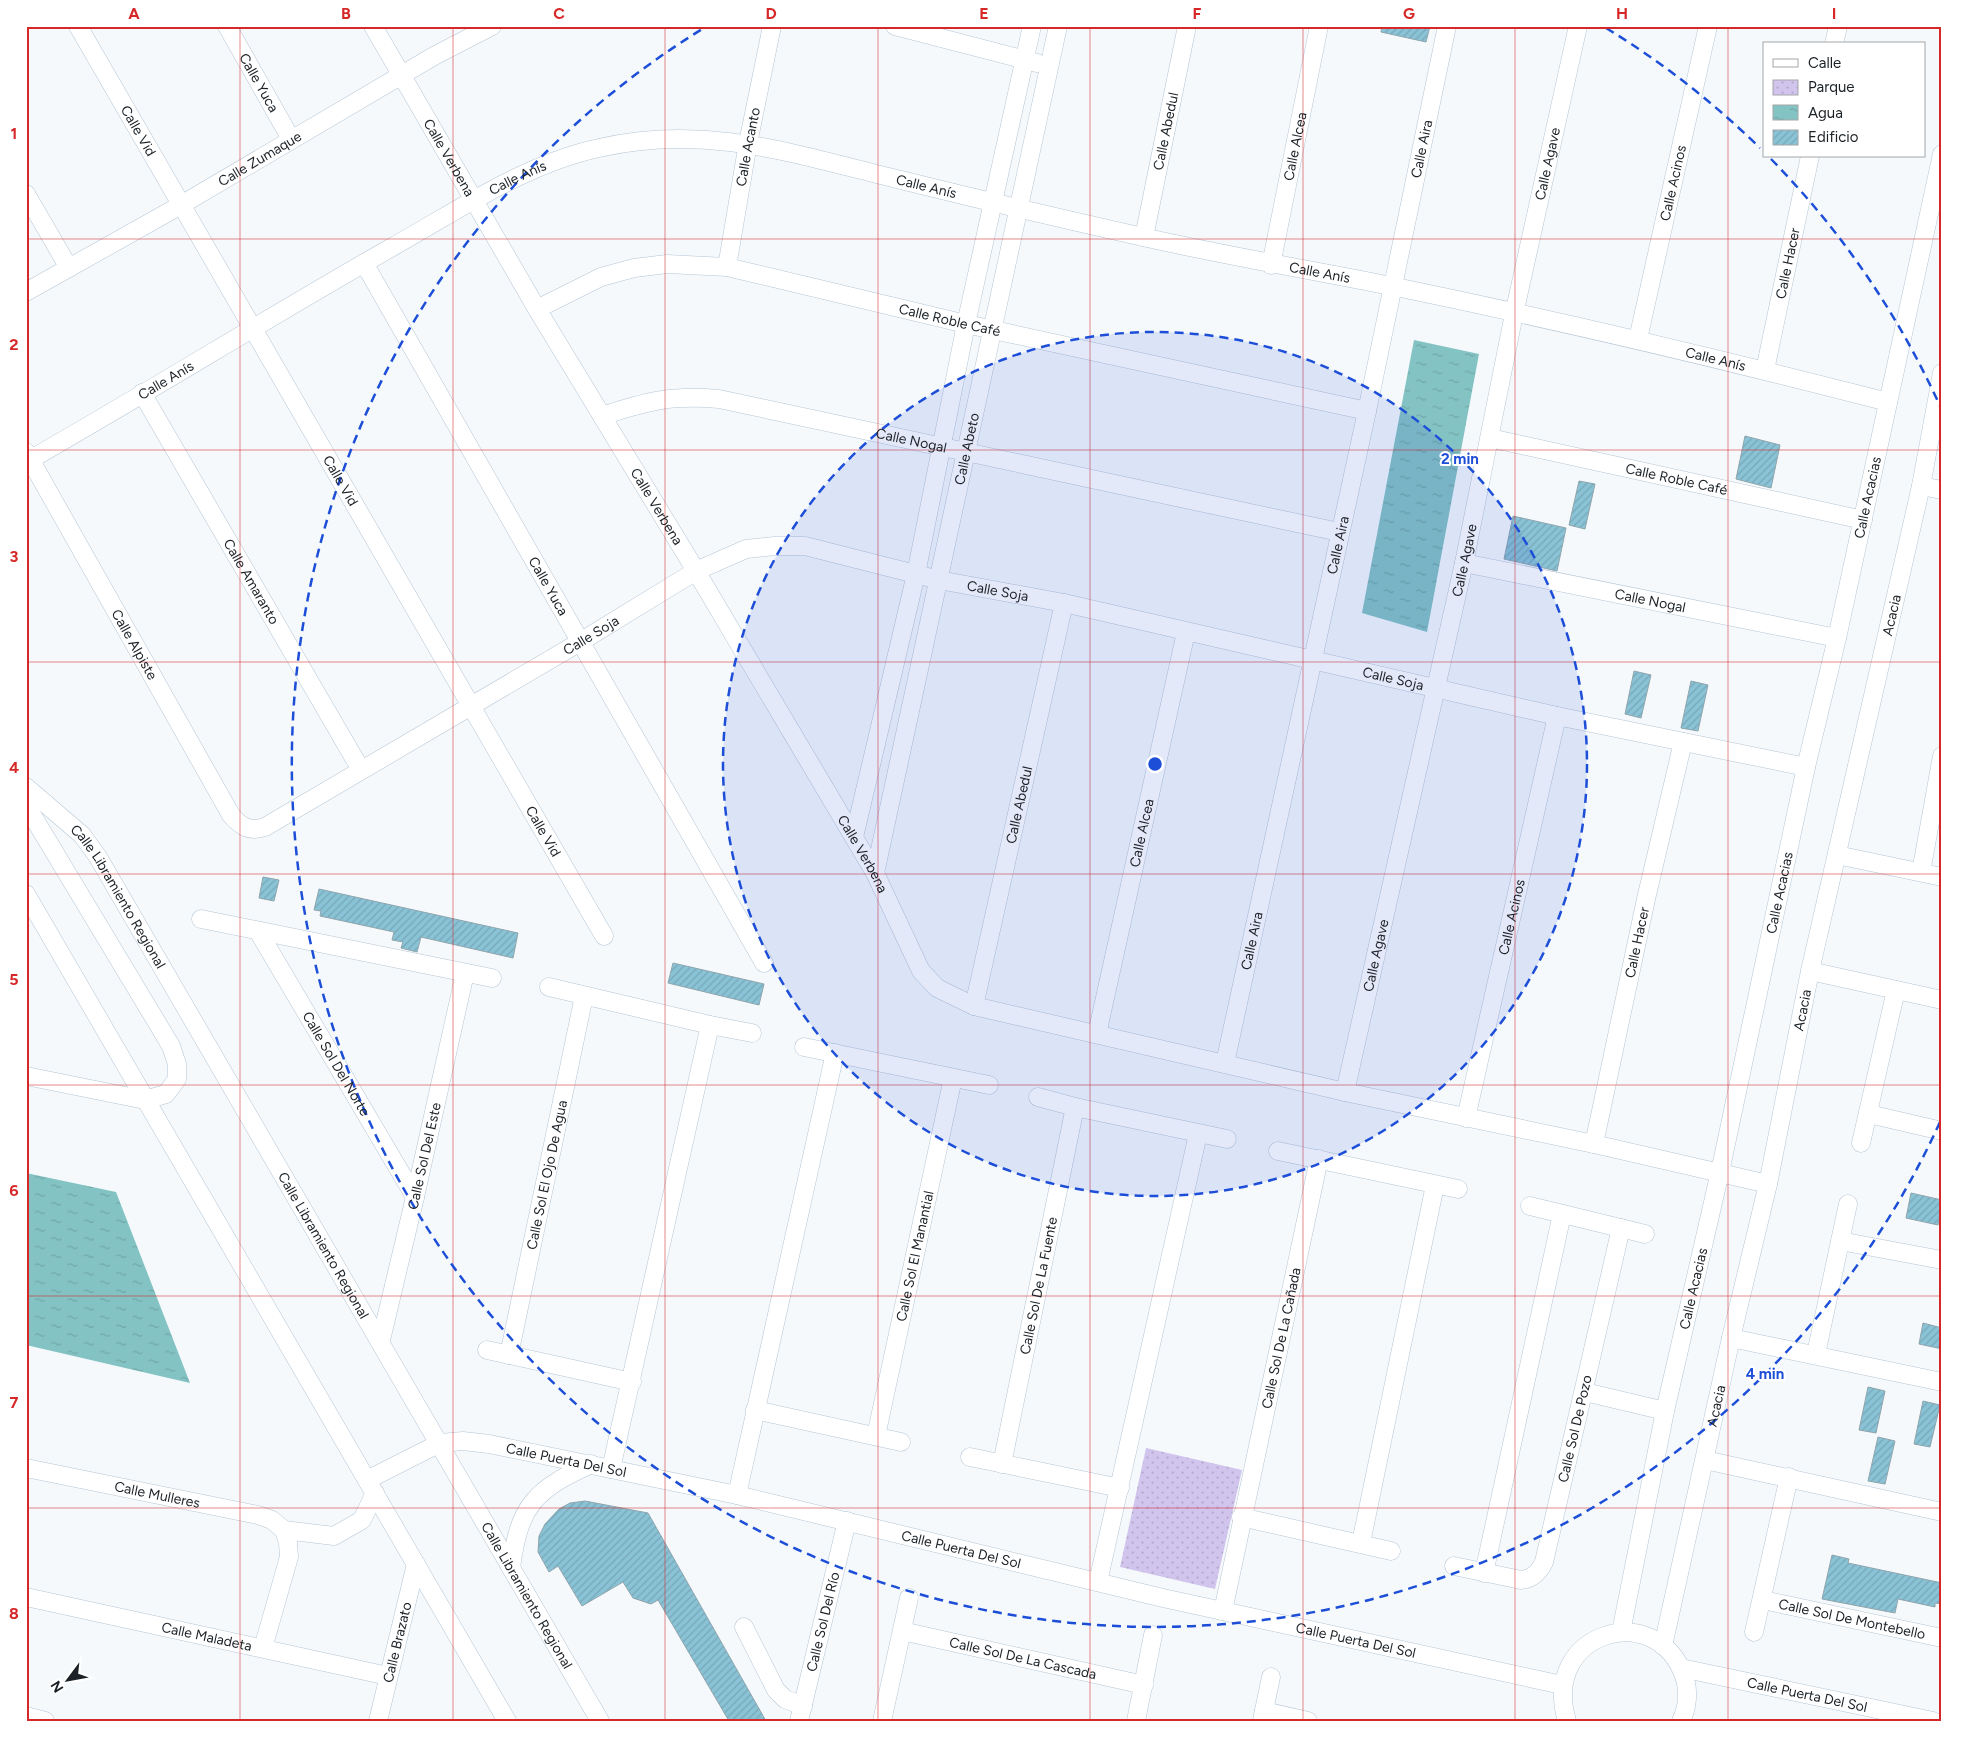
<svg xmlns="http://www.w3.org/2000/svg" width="1968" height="1747" viewBox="0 0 1968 1747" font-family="Figtree,sans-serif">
<defs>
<pattern id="park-dots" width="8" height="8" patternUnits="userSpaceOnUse" patternTransform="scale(1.25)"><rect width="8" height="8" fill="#d1c5ed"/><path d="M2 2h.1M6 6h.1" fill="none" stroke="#b3a9cb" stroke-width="1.8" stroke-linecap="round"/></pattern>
<pattern id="water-ripples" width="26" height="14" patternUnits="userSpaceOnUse" patternTransform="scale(1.25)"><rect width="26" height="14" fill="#84c3c3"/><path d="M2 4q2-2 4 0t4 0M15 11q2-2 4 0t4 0" fill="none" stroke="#71a7a7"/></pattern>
<pattern id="building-hatch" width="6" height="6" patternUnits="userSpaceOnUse" patternTransform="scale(1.25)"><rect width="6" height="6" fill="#8ac3d6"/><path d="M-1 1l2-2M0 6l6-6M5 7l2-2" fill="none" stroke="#76a7b8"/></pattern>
</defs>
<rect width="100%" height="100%" fill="#f5f9fc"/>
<polygon fill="url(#park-dots)" points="1146,1448 1242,1470 1215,1589 1120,1567"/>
<g fill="url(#water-ripples)">
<polygon points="1414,340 1479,354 1427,632 1362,613"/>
<polygon points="26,1173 116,1192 190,1383 26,1345"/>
</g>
<g fill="url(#building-hatch)" stroke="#8fa5ad">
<polygon points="1382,26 1430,26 1426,42 1381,32"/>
<polygon points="1745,436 1780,445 1771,488 1736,479"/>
<polygon points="1579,481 1595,484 1585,529 1569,525"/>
<polygon points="1513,516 1566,528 1557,571 1504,559"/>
<polygon points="1634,671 1651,675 1641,718 1625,714"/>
<polygon points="1691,681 1708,685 1698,731 1681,728"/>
<polygon points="263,877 279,880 274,901 259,898"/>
<polygon points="319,889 518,933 513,958 421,937 417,952 401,948 403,942 392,940 394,932 320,916 321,911 314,910"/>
<polygon points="673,963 764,984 759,1005 668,983"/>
<polygon points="1911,1193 1942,1200 1938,1225 1906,1218"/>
<polygon points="1923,1323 1942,1328 1942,1349 1919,1344"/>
<polygon points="1868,1387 1885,1391 1876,1433 1859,1430"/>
<polygon points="1923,1401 1940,1405 1930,1447 1914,1444"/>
<polygon points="1878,1437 1895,1441 1885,1484 1868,1481"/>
<polygon points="585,1501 648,1513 766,1721 729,1721 658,1600 651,1604 633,1598 623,1582 582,1606 558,1566 549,1572 538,1552 539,1536 545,1524 559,1509 570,1503"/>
<polygon points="1832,1555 1849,1559 1848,1563 1942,1583 1942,1604 1935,1603 1935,1607 1898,1599 1895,1613 1822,1599"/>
</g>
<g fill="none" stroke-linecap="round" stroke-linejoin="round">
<defs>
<g id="minor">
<path id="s1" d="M78 26 604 936"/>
<path id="s2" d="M227 26 291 139"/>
<path id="s3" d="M373 26 537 309 696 571 875 873 921 971 937 988 974 1006 1345 1092 1594 1144 1768 1184"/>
<polyline points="895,26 1037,63"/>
<polyline points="1834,44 1838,26"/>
<polyline points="26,194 69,268"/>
<path id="s4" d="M1144 237 1187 26"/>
<path id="s5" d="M364 263 764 963"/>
<path id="s6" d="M1271 265 1319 26"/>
<path id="s7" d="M727 267 748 143 772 26"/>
<path id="s8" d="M26 292 181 205 434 56 492 26"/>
<path id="s9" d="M537 309 601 277 634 268 667 264 727 267 966 324 1367 411"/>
<path id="s10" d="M1638 339 1708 26"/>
<path id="s11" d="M1765 370 1810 156"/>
<path id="s12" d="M142 393 361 770"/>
<path id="s13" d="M602 416C647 401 671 395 719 399L1339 532"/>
<path id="s14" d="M1490 438 1863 520"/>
<path id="s15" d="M26 452 231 815C241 827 250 832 265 827L580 642 696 571 746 549 775 546H805L939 580 1064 603 1557 716 1806 767"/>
<path id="s16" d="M26 462C150 391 271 316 394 246 460 209 525 164 599 148 708 123 797 155 901 180 982 200 1062 219 1143 237 1227 256 1311 270 1396 287 1561 321 1725 360 1888 402"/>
<polyline points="1921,486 1942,490"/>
<path id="s17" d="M1464 563 1837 638"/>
<path id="s18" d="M26 787 82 835 98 857 600 1721"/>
<polyline points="26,805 171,1046 177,1064 177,1079 166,1094 145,1100 26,1076"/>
<polyline points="854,837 916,574 966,324 1032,26"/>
<polyline points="1837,855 1942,877"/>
<polyline points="1921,872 1942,756"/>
<path id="s19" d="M875 873 1058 26"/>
<polyline points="26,894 507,1721"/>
<polyline points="201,919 492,978"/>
<path id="s20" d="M258 931 415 1197"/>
<polyline points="1810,971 1942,1000"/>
<polyline points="549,987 710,1025 752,1033"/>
<path id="s21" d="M974 1006 1064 603"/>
<path id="s22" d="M1097 1034 1186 632"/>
<polyline points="804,1047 989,1085"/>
<path id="s23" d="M1225 1063 1367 411 1447 26"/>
<path id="s24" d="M1345 1092 1464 563 1514 314 1578 26"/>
<polyline points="1038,1097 1075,1107 1227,1139"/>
<polyline points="1869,1114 1942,1131"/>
<path id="s25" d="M1466 1118 1557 716"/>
<polyline points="1861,1143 1896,990"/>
<path id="s26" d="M1594 1144 1646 899 1683 742"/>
<polyline points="1278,1151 1458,1189"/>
<polyline points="1530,1206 1645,1234"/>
<polyline points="1840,1241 1942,1260"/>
<polyline points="1731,1338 1942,1382"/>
<path id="s27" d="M381 1340 415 1197 465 973"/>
<polyline points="487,1350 632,1382"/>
<polyline points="1816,1354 1848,1204"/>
<path id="s28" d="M509 1355 584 996"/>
<polyline points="1585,1392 1665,1411"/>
<polyline points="755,1410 901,1442"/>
<path id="s29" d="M876 1436 953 1078"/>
<polyline points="970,1457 1120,1488"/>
<polyline points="1705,1460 1942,1512"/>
<path id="s30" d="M1002 1464 1075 1107"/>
<path id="s31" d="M26 1468 258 1515 272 1520 284 1530"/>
<polyline points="611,1469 710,1025"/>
<path id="s32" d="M367 1480 440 1443 463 1441 489 1444 737 1495 1163 1598 1562 1685"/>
<polyline points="737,1495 835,1053"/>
<polyline points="1241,1517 1391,1551"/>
<polyline points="284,1530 334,1536 362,1520 375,1493"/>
<polyline points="1361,1543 1435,1185"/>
<path id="s33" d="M1454 1566 1521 1580C1533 1579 1539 1572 1544 1562L1621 1228"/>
<path d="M511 1568C519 1506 534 1490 591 1464"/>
<polyline points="1484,1573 1562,1214"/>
<polyline points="1098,1582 1198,1134"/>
<path id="s34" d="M26 1597 388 1676"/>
<path id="s35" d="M1763 1600 1942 1638"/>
<path id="s36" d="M1223 1611 1319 1159"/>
<polyline points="744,1627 776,1690 785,1699 803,1706"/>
<path id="s37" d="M902 1631 1144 1685"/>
<path id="s38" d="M1621 1632 1665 1411 1720 1172 1806 767 1837 638 1942 154"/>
<polyline points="1754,1632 1789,1477"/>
<path id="s39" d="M1663 1646 1731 1338 1768 1184 1810 971 1921 486 1942 373"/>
<polyline points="263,1648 289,1557 288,1543 284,1530"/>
<path id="s40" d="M1681 1668 1933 1721"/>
<polyline points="1264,1711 1308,1721"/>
<polyline points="26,1716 45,1721"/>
<polyline points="1262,1720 1271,1677"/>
<path id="s41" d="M378 1721 416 1564"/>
<path id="s42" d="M799 1721 847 1521"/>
<polyline points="882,1721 909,1598"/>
<polyline points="1136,1721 1153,1635"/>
<path d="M1567 1721C1540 1632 1656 1598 1684 1676 1689 1690 1688 1707 1681 1721"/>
</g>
</defs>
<use href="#minor" stroke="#b6c6d5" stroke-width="19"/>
<use href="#minor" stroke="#fff" stroke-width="18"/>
</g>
<path fill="none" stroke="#d62828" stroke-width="1" stroke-opacity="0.55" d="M240 26V1721M453 26V1721M665 26V1721M878 26V1721M1090 26V1721M1303 26V1721M1515 26V1721M1728 26V1721M26 239H1942M26 450H1942M26 662H1942M26 874H1942M26 1085H1942M26 1296H1942M26 1508H1942"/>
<circle cx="1155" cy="764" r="432" fill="#1d4ed8" fill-opacity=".12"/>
<g fill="none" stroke="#1d4ed8" stroke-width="2.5" stroke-dasharray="9 6">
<circle cx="1155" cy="764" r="432"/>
<path d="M1940 1122A863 863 0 1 1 704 28M1606 28A863 863 0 0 1 1760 148M1771 159A863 863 0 0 1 1940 406"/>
</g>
<g text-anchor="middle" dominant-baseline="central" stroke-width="4" stroke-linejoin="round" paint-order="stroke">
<g font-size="14" fill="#1b2126" stroke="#fff">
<text stroke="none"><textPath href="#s2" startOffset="65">Calle Yuca</textPath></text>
<text stroke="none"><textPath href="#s1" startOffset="121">Calle Vid</textPath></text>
<text stroke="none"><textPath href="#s4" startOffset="108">Calle Abedul</textPath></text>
<text stroke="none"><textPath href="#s7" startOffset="122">Calle Acanto</textPath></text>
<text stroke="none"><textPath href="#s6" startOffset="121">Calle Alcea</textPath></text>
<text stroke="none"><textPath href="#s23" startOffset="935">Calle Aira</textPath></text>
<text stroke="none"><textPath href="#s8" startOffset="269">Calle Zumaque</textPath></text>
<text stroke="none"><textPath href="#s3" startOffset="152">Calle Verbena</textPath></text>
<text stroke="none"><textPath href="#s24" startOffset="950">Calle Agave</textPath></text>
<text stroke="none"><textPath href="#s16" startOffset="568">Calle Anís</textPath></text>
<text stroke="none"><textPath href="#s10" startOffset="160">Calle Acinos</textPath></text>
<text stroke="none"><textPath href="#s16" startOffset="988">Calle Anís</textPath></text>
<text stroke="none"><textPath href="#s11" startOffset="109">Calle Hacer</textPath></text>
<text stroke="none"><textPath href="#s16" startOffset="1391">Calle Anís</textPath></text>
<text stroke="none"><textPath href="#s9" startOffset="428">Calle Roble Café</textPath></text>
<text stroke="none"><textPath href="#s16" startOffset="1796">Calle Anís</textPath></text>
<text stroke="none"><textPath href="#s16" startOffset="162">Calle Anís</textPath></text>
<text stroke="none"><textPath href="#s13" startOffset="316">Calle Nogal</textPath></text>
<text stroke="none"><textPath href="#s19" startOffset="434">Calle Abeto</textPath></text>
<text stroke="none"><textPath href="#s14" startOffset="191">Calle Roble Café</textPath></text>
<text stroke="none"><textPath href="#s1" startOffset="525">Calle Vid</textPath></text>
<text stroke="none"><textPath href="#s38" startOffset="1161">Calle Acacias</textPath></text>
<text stroke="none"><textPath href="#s3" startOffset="558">Calle Verbena</textPath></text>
<text stroke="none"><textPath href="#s23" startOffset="530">Calle Aira</textPath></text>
<text stroke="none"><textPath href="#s24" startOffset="545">Calle Agave</textPath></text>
<text stroke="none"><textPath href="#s12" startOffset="218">Calle Amaranto</textPath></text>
<text stroke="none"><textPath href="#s5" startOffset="372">Calle Yuca</textPath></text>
<text stroke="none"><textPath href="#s15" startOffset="1269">Calle Soja</textPath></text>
<text stroke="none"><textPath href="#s17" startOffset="190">Calle Nogal</textPath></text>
<text stroke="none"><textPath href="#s39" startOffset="1056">Acacia</textPath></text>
<text stroke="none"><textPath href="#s15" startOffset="834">Calle Soja</textPath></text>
<text stroke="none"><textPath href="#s15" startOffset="221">Calle Alpiste</textPath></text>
<text stroke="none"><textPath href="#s15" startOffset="1674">Calle Soja</textPath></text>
<text stroke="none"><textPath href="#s21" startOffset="206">Calle Abedul</textPath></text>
<text stroke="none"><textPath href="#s1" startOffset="930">Calle Vid</textPath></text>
<text stroke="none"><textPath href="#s22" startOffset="206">Calle Alcea</textPath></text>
<text stroke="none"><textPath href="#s3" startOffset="962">Calle Verbena</textPath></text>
<text stroke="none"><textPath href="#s38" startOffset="756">Calle Acacias</textPath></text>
<text stroke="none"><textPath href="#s18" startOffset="145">Calle Libramiento Regional</textPath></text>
<text stroke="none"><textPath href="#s25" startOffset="206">Calle Acinos</textPath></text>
<text stroke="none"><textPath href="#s23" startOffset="125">Calle Aira</textPath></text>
<text stroke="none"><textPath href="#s26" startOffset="206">Calle Hacer</textPath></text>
<text stroke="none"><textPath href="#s24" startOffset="140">Calle Agave</textPath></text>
<text stroke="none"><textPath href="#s39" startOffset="651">Acacia</textPath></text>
<text stroke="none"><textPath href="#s20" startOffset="154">Calle Sol Del Norte</textPath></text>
<text stroke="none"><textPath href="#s27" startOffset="189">Calle Sol Del Este</textPath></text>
<text stroke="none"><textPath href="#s28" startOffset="184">Calle Sol El Ojo De Agua</textPath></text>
<text stroke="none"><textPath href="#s18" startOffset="550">Calle Libramiento Regional</textPath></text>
<text stroke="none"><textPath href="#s29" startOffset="184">Calle Sol El Manantial</textPath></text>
<text stroke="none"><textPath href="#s30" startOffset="182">Calle Sol De La Fuente</textPath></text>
<text stroke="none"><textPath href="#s38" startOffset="351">Calle Acacias</textPath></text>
<text stroke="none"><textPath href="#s36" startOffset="279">Calle Sol De La Cañada</textPath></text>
<text stroke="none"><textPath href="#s39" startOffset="246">Acacia</textPath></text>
<text stroke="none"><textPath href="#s33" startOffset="236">Calle Sol De Pozo</textPath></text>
<text stroke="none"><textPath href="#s32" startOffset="210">Calle Puerta Del Sol</textPath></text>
<text stroke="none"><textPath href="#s31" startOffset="134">Calle Mulleres</textPath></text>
<text stroke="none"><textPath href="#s32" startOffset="615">Calle Puerta Del Sol</textPath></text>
<text stroke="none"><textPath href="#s18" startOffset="955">Calle Libramiento Regional</textPath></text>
<text stroke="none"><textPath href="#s35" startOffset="91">Calle Sol De Montebello</textPath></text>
<text stroke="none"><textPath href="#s42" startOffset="102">Calle Sol Del Río</textPath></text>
<text stroke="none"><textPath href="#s34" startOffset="185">Calle Maladeta</textPath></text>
<text stroke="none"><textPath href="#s32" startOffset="1020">Calle Puerta Del Sol</textPath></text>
<text stroke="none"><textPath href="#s41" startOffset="81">Calle Brazato</textPath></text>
<text stroke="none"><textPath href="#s37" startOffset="124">Calle Sol De La Cascada</textPath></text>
<text stroke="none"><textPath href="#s40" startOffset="129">Calle Puerta Del Sol</textPath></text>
</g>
</g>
<circle cx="1155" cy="764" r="8" fill="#1d4ed8" stroke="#fff" stroke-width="2.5"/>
<g font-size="15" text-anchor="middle" font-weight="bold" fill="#1d4ed8" stroke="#fff" stroke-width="4" stroke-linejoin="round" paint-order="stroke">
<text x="1460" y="464">2 min</text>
<text x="1765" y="1379">4 min</text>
</g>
<rect width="1968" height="1747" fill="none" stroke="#ffffff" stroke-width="55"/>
<rect x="1763" y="42" width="162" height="115" fill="#ffffff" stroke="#a4a6a8"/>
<rect x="1773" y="59" width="25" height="8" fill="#ffffff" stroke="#a4a6a8"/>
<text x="1808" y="68" font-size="15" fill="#1b2126">Calle</text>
<rect x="1773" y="80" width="25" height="15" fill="url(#park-dots)" stroke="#a4a6a8"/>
<text x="1808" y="92" font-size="15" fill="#1b2126">Parque</text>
<rect x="1773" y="105" width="25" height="15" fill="url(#water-ripples)" stroke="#a4a6a8"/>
<text x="1808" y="118" font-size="15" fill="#1b2126">Agua</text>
<rect x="1773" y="130" width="25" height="15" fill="url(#building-hatch)" stroke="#a4a6a8"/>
<text x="1808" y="142" font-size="15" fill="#1b2126">Edificio</text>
<g transform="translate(68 1680) rotate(238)" stroke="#ffffff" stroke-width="4" paint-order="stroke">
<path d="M0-4L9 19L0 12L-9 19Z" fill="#1b2126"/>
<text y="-8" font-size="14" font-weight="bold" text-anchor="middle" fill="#1b2126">N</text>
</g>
<rect x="28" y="28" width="1912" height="1692" fill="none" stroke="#d62828" stroke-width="2"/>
<g font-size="16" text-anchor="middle" font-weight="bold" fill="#d62828">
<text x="134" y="19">A</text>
<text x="346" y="19">B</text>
<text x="559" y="19">C</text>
<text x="771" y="19">D</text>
<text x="984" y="19">E</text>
<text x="1197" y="19">F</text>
<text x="1409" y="19">G</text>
<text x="1622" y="19">H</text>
<text x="1834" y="19">I</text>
<text x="14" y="139">1</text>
<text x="14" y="350">2</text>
<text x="14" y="562">3</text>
<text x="14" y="773">4</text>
<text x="14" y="985">5</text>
<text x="14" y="1196">6</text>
<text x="14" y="1408">7</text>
<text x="14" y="1619">8</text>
</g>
</svg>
